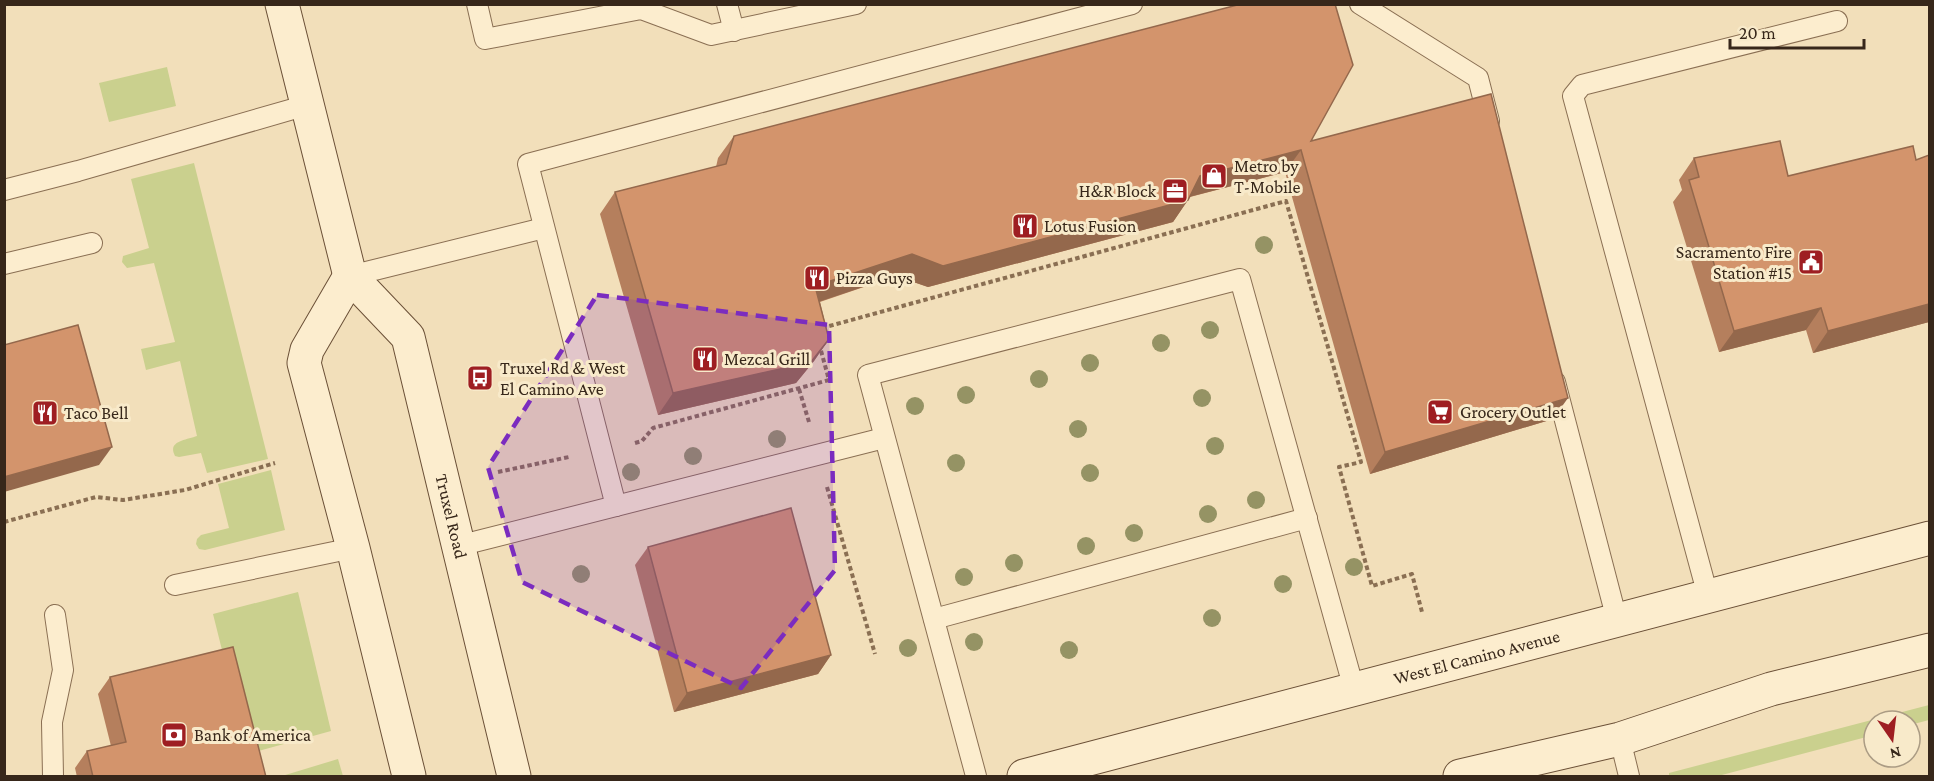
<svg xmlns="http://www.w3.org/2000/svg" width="1934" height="781" viewBox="0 0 1934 781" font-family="'Crimson Pro',serif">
<rect width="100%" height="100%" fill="#f2dfba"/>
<g fill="#cad08e">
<polygon points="167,67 176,106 109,122 99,83"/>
<path d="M194 163 268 459 207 473 201 453 179 457 175 456C167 441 186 440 197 436L180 361 146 370 141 349 175 342 154 263 127 268 122 262 123 256 149 248 131 179Z"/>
<polygon points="271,470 285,530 205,550 199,549 196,544 197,539 201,535 229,528 218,484"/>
<polygon points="298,592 331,731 248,754 213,614"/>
<polygon points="1929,705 1929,720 1910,725 1910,721 1874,721 1874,735 1718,776 1669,776 1669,773"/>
<polygon points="338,759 343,776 282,776"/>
</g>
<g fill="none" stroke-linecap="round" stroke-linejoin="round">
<defs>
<g id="service">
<polyline points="477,4 485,39 641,9 711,35 856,4"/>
<polyline points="727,4 734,31"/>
<polyline points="1360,4 1478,78 1489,121"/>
<polyline points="4,190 78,171 307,105"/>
<polyline points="4,264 92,243"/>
<polyline points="350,276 544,228"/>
<polyline points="1555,382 1617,620"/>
<polyline points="616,506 528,164 1132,4"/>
<polyline points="458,546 884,438"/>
<polyline points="175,585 353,548"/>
<polyline points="1708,596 1573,96 1582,85 1837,21"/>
<polyline points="934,619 1307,518"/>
<polyline points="1620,739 1629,776"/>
<polyline points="53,776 52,722 63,670 55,615"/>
<polyline points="976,776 868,375 1240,279 1354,689"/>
</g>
<g id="secondary">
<path id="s1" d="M282 4 350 276 408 337 514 776"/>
<polyline points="350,276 307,350 304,363 353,548 409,776"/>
<path id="s2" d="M1024 776 1930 538"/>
<polyline points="1460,776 1620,739 1771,689 1930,650"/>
</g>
</defs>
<use href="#service" stroke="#8a6f53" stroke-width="22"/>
<use href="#secondary" stroke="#6b5037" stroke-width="35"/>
<g stroke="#8a6f53" stroke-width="4" stroke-dasharray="4.5 3" stroke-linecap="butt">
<polyline points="822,328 1286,201 1361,462 1339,467 1372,586 1412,574 1422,612"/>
<polyline points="799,389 809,422"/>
<polyline points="635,443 642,441 653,428 829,380 820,347"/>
<polyline points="498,472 569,457"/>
<polyline points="827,487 875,654"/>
<polyline points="4,522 96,497 123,500 185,490 275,463"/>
</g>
<use href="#service" stroke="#fcedce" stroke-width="20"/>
<use href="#secondary" stroke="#fcedce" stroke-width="33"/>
</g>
<g fill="#959364">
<circle cx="1264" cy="245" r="9"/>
<circle cx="1210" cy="330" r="9"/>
<circle cx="1161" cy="343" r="9"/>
<circle cx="1090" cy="363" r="9"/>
<circle cx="1039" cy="379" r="9"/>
<circle cx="966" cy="395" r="9"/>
<circle cx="1202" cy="398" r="9"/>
<circle cx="915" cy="406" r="9"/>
<circle cx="1078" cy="429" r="9"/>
<circle cx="777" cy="439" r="9"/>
<circle cx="1215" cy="446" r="9"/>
<circle cx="693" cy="456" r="9"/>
<circle cx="956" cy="463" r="9"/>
<circle cx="631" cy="472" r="9"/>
<circle cx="1090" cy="473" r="9"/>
<circle cx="1256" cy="500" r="9"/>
<circle cx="1208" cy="514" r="9"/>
<circle cx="1134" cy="533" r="9"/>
<circle cx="1086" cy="546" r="9"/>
<circle cx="1014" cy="563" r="9"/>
<circle cx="1354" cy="567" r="9"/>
<circle cx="581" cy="574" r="9"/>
<circle cx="964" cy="577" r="9"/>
<circle cx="1283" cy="584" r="9"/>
<circle cx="1212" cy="618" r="9"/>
<circle cx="974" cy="642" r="9"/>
<circle cx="908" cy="648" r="9"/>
<circle cx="1069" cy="650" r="9"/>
</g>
<g fill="#b57f5d">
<polygon points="734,136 1311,141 1553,419 1370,474 1285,172 1190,197 1173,222 928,287 896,276 820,302 829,339 814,361 796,383 658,415 600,214 615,192 716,167 718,158"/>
<polygon points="1929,155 1929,322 1813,353 1806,330 1719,352 1673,202 1682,190 1679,180 1694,158 1788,176 1916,160"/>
<polygon points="648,547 831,655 818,674 674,712 635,565"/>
<polygon points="110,677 266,777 77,777 75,768 87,751 111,746 98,694"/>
</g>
<g fill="#94684c">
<polygon points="1301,150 1285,172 1185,198 1200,176"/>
<polygon points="1188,200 1173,222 928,287 896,276 800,308 815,286 912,254"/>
<polygon points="1929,304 1929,322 1813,353 1828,331"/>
<polygon points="1821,308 1806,330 1719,352 1734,331"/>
<polygon points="829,339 814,361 796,383 658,415 673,393"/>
<polygon points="1568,398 1553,419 1370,474 1385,452"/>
<polygon points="112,447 99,465 4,492 4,477"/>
<polygon points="831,655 818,674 674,712 687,693"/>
</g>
<g fill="#d3946c" stroke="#94684c" stroke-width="1.5">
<polygon points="1241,4 1335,4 1353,65 1311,141 1491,94 1568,398 1385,452 1301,150 1200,176 1188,200 943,266 912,254 815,286 829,339 811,362 673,393 615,192 726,164 734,136"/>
<polygon points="1780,141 1788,176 1913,146 1916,160 1929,155 1929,304 1828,331 1821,308 1734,331 1689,180 1699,177 1694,158"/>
<polygon points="78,325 112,447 4,477 4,345"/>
<polygon points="791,508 831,655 687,693 648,547"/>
<polygon points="233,647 266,777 93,777 87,751 126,742 110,677"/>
</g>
<path fill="#7b2cbf" fill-opacity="0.2" stroke="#7b2cbf" stroke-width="4.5" stroke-dasharray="12 8" stroke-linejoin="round" d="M597 295 829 325 835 570 741 688 522 582 488 467Z"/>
<defs>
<symbol id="shop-square" viewBox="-11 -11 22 22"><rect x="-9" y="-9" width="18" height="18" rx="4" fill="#9e1e22" stroke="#f8eaca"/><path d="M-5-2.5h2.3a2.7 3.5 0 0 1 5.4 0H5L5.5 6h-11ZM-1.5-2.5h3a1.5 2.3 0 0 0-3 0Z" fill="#fff"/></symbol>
<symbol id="office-square" viewBox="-11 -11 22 22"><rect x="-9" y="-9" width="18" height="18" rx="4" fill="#9e1e22" stroke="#f8eaca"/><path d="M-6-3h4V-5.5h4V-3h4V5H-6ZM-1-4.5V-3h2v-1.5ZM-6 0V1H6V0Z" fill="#fff"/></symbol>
<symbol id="restaurant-square" viewBox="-11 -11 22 22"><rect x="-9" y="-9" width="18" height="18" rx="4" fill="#9e1e22" stroke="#f8eaca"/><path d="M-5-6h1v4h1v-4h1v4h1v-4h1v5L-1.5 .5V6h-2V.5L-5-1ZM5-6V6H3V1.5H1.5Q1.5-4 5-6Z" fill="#fff"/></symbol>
<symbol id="civic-square" viewBox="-11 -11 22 22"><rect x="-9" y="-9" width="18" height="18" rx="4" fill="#9e1e22" stroke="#f8eaca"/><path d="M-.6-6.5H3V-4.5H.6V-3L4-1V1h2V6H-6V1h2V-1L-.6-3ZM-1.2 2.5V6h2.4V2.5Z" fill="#fff"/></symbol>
<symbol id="bus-square" viewBox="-11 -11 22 22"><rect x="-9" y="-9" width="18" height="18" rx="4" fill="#9e1e22" stroke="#f8eaca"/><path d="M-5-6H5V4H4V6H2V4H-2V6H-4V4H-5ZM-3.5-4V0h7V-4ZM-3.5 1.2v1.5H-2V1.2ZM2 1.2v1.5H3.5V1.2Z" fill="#fff"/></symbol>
<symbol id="supermarket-square" viewBox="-11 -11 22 22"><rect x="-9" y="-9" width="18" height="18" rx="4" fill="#9e1e22" stroke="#f8eaca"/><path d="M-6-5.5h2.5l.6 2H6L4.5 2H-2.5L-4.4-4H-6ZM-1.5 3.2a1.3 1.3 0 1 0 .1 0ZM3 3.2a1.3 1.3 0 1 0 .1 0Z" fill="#fff"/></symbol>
<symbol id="bank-square" viewBox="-11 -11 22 22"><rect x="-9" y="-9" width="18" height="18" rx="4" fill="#9e1e22" stroke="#f8eaca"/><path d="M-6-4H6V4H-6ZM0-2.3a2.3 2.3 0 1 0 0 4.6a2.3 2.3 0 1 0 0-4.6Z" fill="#fff"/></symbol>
</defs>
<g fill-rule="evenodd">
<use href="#shop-square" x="1199" y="161" width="30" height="30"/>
<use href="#office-square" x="1160" y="176" width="30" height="30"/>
<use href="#restaurant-square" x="1010" y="211" width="30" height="30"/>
<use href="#civic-square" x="1796" y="247" width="30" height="30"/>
<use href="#restaurant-square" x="802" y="263" width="30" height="30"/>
<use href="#restaurant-square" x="690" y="344" width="30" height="30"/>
<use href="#bus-square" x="465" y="363" width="30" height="30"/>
<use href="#supermarket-square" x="1425" y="397" width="30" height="30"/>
<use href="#restaurant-square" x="30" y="398" width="30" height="30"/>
<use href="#bank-square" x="159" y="720" width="30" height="30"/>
</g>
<g text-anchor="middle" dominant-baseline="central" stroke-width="6" stroke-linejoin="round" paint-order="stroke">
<g font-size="18" fill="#37271a" stroke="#f8eaca" text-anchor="start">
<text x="1234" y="166">Metro by<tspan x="1234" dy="21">T-Mobile</tspan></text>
<text x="1156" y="191" text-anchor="end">H&amp;R Block</text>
<text x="1044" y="226">Lotus Fusion</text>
<text x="1792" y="252" text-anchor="end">Sacramento Fire<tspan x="1792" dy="21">Station #15</tspan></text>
<text x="836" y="278">Pizza Guys</text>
<text x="724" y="359">Mezcal Grill</text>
<text x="500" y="368">Truxel Rd &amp; West<tspan x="500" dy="21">El Camino Ave</tspan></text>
<text x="1460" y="412">Grocery Outlet</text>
<text x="64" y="413">Taco Bell</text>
<text x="194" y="735">Bank of America</text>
</g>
<g font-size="18" fill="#37271a" stroke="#f8eaca">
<text stroke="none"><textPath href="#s1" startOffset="549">Truxel Road</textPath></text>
<text stroke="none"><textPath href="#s2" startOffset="468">West El Camino Avenue</textPath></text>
</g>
</g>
<rect width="1934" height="781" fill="none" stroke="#37271a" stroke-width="12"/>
<g transform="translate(1892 739) rotate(166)"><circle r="28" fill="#f8eaca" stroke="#ab9c84" stroke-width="1.5"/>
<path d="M0-4.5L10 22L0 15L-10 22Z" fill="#9e1e22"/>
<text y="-9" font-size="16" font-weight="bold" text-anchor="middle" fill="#37271a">N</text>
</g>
<path d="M1730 39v9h134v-9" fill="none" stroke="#37271a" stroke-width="3"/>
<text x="1739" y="39" font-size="18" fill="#37271a" stroke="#f8eaca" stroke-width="4.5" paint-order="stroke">20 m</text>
</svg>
